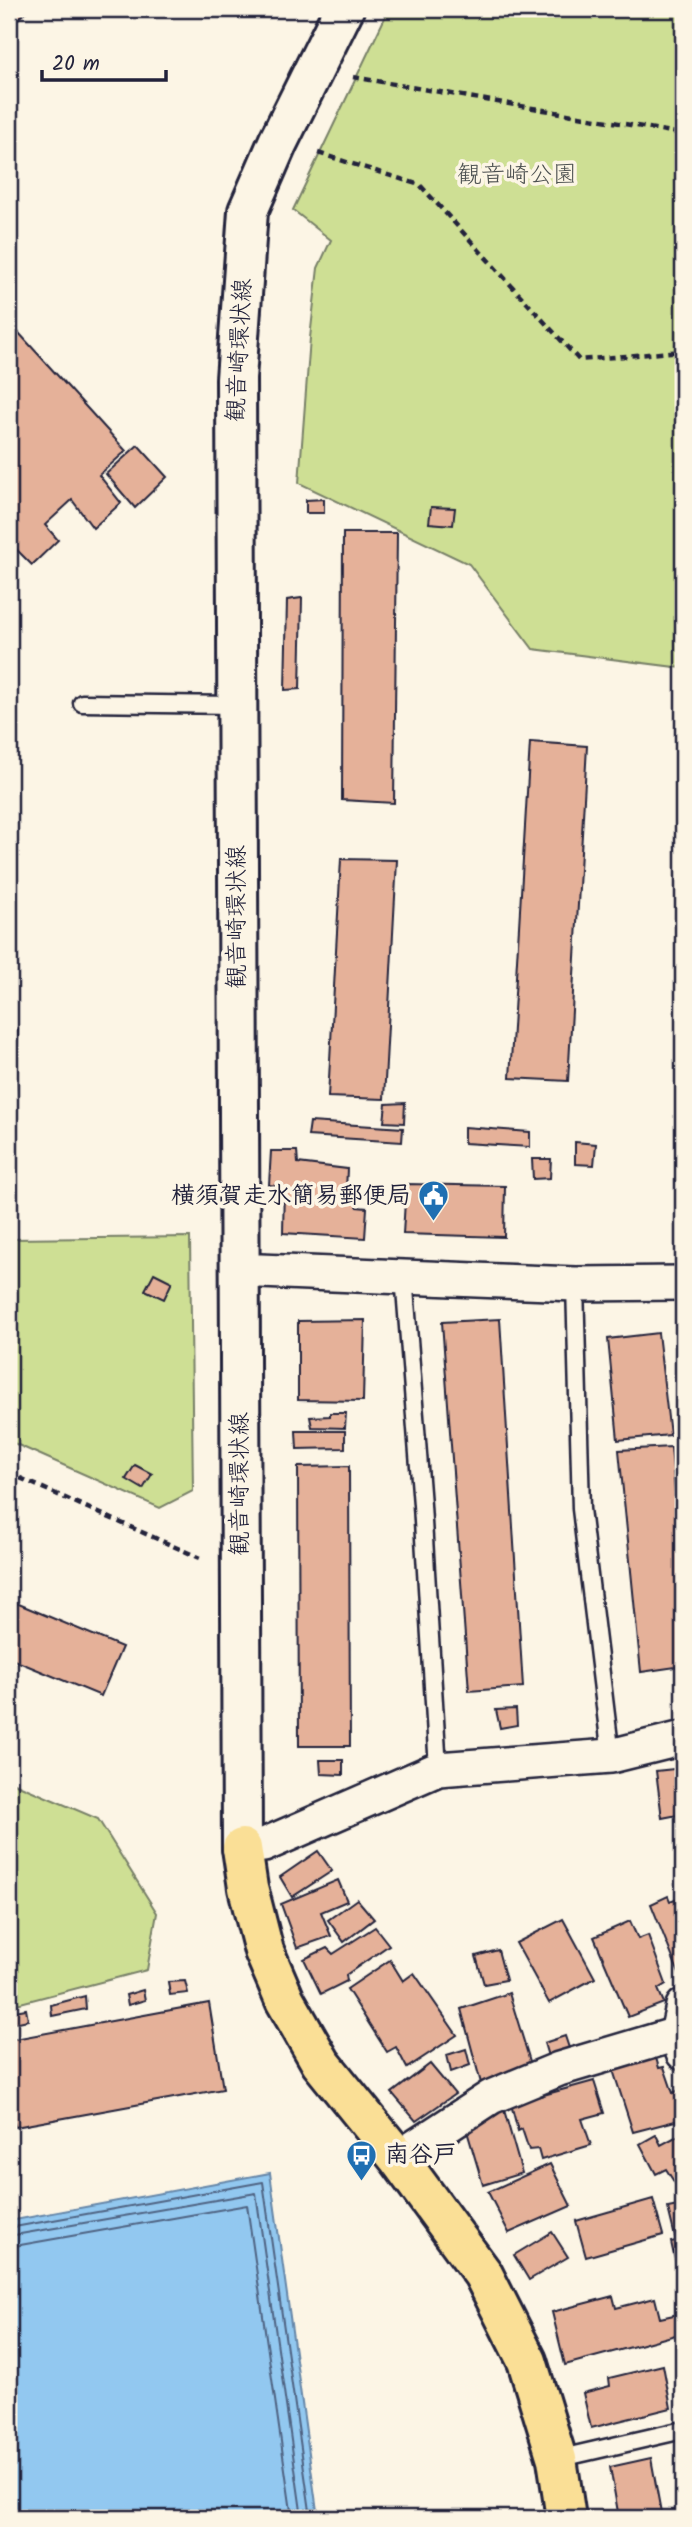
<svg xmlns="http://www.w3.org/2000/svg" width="692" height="2527" viewBox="0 0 692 2527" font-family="Kalam,'Klee One',sans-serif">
<rect width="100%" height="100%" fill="#fcf5e5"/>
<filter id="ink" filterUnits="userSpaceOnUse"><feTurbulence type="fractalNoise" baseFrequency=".0143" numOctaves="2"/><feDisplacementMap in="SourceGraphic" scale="14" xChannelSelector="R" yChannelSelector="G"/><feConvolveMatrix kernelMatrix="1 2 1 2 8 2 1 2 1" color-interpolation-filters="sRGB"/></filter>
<g filter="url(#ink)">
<g fill="#cedf94" stroke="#788068" stroke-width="2">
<polygon points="389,9 683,9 683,668 533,649 469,564 299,483 310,338 318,268 331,240 293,210"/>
<polygon points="190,1237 193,1491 160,1508 9,1441 9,1239"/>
<polygon points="9,1781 98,1819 157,1913 147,1970 9,2006"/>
</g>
<polygon fill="#92c8f0" stroke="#6586a8" stroke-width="2" points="270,2173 318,2518 9,2518 9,2221"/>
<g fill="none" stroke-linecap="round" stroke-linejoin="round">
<g stroke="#4f6483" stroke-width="2">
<polyline points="9,2228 263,2182 311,2518"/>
<polyline points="9,2236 256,2193 302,2518"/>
<polyline points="9,2247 247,2205 292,2518"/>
</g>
</g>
<g fill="#e5b199" stroke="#22223b" stroke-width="2">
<polygon points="9,9 29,9 9,27"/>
<polygon points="9,322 126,451 99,475 121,503 93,528 72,500 45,525 58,540 32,565 16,549 9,556"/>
<polygon points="138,445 167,477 135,508 106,474"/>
<polygon points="324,499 324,513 306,513 306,500"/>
<polygon points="431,507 455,508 453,525 429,523"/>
<polygon points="343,533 397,533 394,803 342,800"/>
<polygon points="302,598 300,689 285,690 287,600"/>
<polygon points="530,742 587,746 568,1081 510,1078"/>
<polygon points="341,859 397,860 384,1099 328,1097"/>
<polygon points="9,887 13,887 9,979"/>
<polygon points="18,1028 11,1189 9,1189 9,1029"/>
<polygon points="405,1103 404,1123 384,1122 386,1104"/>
<polygon points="310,1122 403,1128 402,1142 308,1136"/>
<polygon points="464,1127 530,1132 530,1147 464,1143"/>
<polygon points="575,1142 596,1144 594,1165 575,1164"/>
<polygon points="271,1151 297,1151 298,1163 347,1169 346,1190 357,1190 357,1207 367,1208 365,1238 283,1233 284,1187 269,1185"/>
<polygon points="532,1159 551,1159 550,1178 533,1179"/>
<polygon points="406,1184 505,1186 504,1237 403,1234"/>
<polygon points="154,1273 172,1282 164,1299 145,1290"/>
<polygon points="500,1319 523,1687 469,1691 442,1322"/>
<polygon points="365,1320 363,1401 298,1400 298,1321"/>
<polygon points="658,1333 670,1435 618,1440 608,1339"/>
<polygon points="330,1413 346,1413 345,1428 312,1427 310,1417 330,1416"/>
<polygon points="296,1431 345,1431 345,1448 297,1449"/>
<polygon points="671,1447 683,1583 683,1666 641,1672 619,1450"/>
<polygon points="135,1465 152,1474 143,1489 126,1479"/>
<polygon points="349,1466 350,1746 299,1746 298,1467"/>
<polygon points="9,1600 122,1647 101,1696 9,1658"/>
<polygon points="516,1709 517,1725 500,1728 496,1710"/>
<polygon points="320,1760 343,1760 343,1775 321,1774"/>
<polygon points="683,1768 683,1814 662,1818 656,1771"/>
<polygon points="318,1851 332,1871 292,1897 280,1877"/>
<polygon points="338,1880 347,1901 321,1912 331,1936 297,1948 281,1904"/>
<polygon points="668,1896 670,1901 683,1896 683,1975 680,1976 651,1904"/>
<polygon points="357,1899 374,1919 344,1942 328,1920"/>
<polygon points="563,1919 595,1978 549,2003 516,1943"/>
<polygon points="630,1921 638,1939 648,1935 666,1984 658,1989 664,2003 628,2017 594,1937"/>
<polygon points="375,1927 389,1945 346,1975 347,1981 321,1994 304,1959 327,1948 333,1954"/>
<polygon points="498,1950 506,1980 484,1984 476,1956"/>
<polygon points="390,1960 403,1981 414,1973 457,2035 407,2068 396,2047 387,2052 347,1989"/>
<polygon points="185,1981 188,1993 170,1995 168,1982"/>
<polygon points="143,1990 145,2000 128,2005 126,1995"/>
<polygon points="509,1993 533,2071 482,2087 461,2009"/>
<polygon points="85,1996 86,2009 52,2016 51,2005"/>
<polygon points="209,2003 223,2089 15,2127 9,2098 9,2040"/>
<polygon points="26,2009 28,2020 9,2024 9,2012"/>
<polygon points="565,2036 572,2057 550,2063 544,2043"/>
<polygon points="466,2049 470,2065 451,2072 447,2055"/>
<polygon points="656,2058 659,2068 664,2067 673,2093 683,2088 683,2119 633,2132 613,2070"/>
<polygon points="430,2064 455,2094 416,2121 392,2093"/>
<polygon points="594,2081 604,2113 582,2119 591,2145 541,2160 538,2149 529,2150 522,2129 518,2131 511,2104"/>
<polygon points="504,2110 522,2173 483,2185 464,2121"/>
<polygon points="683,2133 683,2196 666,2169 656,2174 640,2144 656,2135 661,2145"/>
<polygon points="550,2164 571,2206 509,2233 488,2192"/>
<polygon points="653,2199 663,2235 586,2257 576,2221"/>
<polygon points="683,2205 683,2264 676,2265 671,2242 676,2241 668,2208"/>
<polygon points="552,2232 568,2257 529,2280 514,2255"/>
<polygon points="613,2296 616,2308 655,2298 660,2318 683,2313 683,2333 565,2365 552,2312"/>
<polygon points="663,2365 671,2408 591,2428 583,2393 610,2386 609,2378"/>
<polygon points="651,2458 662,2518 619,2518 610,2467"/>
</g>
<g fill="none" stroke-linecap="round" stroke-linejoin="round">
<defs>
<g id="service">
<polyline points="82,703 236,705"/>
<polyline points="404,1276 422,1505 438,1769"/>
<polyline points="575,1284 581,1509 611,1756"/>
<polyline points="557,2459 683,2430"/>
</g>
<g id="minor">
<polyline points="260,1271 575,1284 683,1283"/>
<polyline points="242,1848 264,1845 438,1769 611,1756 683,1738"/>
<polyline points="677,2034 683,2006"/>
<polyline points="398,2158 491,2097 559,2069 677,2034 683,2053"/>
</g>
<polyline id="secondary" points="242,1848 236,379 248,211 278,142 344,9"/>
<polyline id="trunk" points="242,1848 248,1888 264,1951 285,2000 321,2063 398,2158 483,2274 527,2361 557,2459 566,2518"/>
</defs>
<use href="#service" stroke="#22223b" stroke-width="21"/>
<use href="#minor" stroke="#22223b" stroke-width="38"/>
<use href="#secondary" stroke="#22223b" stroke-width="44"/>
<use href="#trunk" stroke="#22223b" stroke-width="44"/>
<g stroke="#22223b" stroke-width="4.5" stroke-dasharray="7 5" stroke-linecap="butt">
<polyline points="353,77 683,134"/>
<polyline points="318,153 420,185 579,360 683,351"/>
<polyline points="9,1473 200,1558"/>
</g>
<use href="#service" stroke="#fcf5e5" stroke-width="16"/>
<use href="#minor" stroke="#fcf5e5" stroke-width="33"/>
<use href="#secondary" stroke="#fcf5e5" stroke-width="38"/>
<use href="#trunk" stroke="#fadf96" stroke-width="38"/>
</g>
</g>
<defs>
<symbol id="civic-pin" viewBox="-11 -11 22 30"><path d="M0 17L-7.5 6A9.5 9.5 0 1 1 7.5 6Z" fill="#1f6fb2" stroke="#fcf5e5"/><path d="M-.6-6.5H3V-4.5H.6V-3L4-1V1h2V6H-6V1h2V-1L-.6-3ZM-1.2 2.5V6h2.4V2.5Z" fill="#fff"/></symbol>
<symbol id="bus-pin" viewBox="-11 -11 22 30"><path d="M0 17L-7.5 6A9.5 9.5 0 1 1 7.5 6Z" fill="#1f6fb2" stroke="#fcf5e5"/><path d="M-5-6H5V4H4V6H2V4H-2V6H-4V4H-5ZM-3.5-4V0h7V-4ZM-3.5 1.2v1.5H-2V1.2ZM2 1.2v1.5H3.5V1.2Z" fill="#fff"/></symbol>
</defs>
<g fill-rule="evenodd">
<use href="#civic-pin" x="416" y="1178" width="35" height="47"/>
<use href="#bus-pin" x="344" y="2138" width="35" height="47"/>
</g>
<g text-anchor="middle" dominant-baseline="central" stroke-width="7" stroke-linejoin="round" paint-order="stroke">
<g font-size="24" fill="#4d5151" stroke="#fcf5e5">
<text x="517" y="175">観音崎公園</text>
</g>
<g font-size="24" fill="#22223b" stroke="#fcf5e5">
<text transform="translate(240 350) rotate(-87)">観音崎環状線</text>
<text transform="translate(237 917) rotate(-90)">観音崎環状線</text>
<text transform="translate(240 1484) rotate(-90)">観音崎環状線</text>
</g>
<g font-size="24" font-weight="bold" fill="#22223b" stroke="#fcf5e5" text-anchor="end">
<text x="411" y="1196">横須賀走水簡易郵便局</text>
<text x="385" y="2155" text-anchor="start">南谷戸</text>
</g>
</g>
<rect width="692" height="2527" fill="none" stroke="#fcf5e5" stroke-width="35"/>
<rect x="18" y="18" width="657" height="2492" fill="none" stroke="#22223b" stroke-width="2.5" filter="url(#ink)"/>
<path d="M42 70v10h124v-10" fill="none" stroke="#22223b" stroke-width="3.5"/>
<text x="52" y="70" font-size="21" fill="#22223b" stroke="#fcf5e5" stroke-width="5" paint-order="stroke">20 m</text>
</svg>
